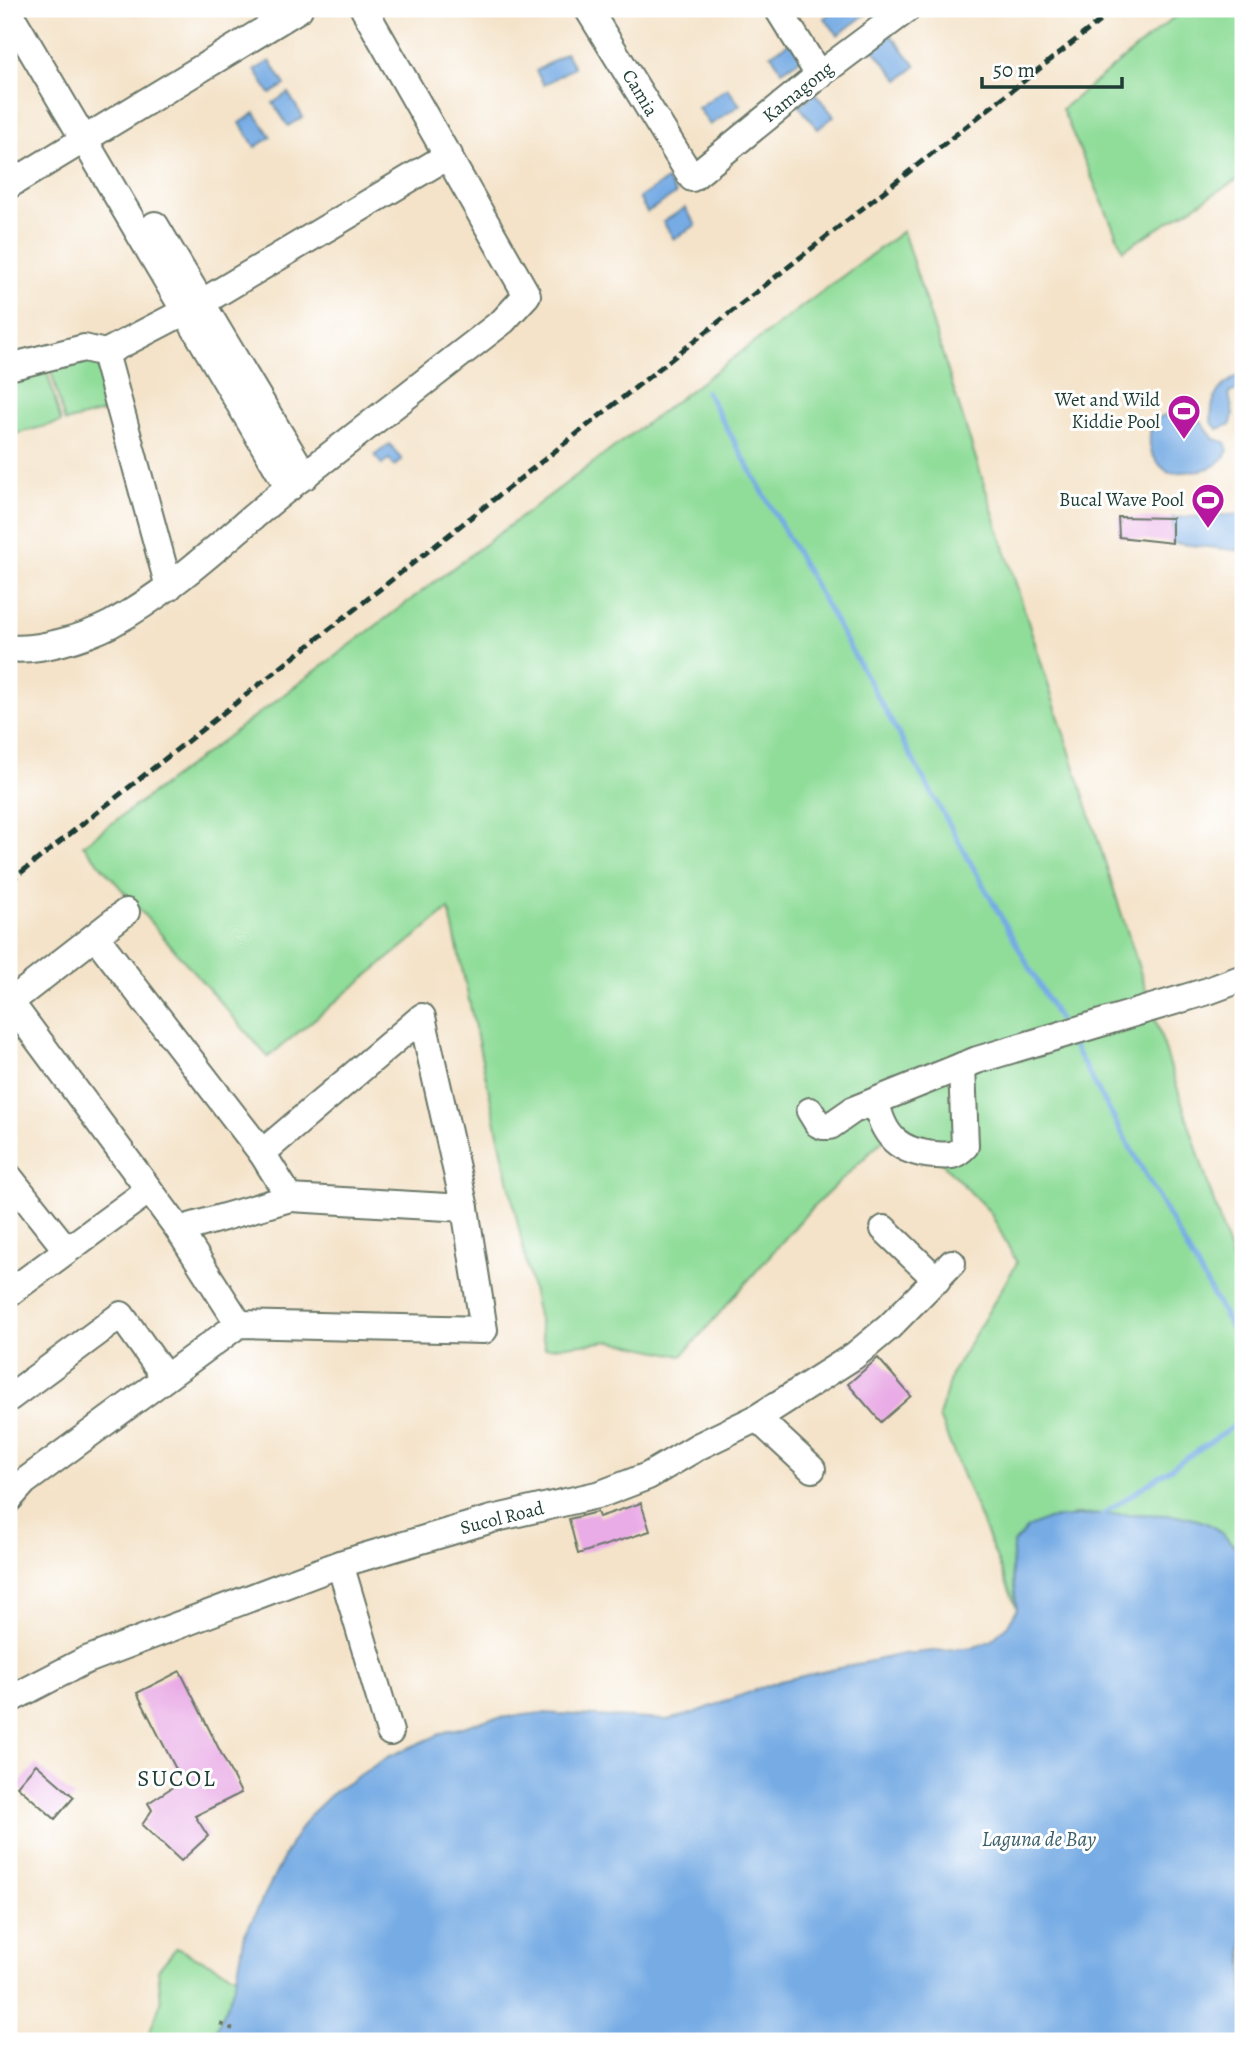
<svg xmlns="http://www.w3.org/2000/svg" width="1252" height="2050" viewBox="0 0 1252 2050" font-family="Alegreya,serif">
<rect width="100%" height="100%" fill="#fff"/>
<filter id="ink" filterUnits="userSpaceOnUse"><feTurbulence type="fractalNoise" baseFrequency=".0143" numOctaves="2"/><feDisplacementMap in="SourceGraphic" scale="14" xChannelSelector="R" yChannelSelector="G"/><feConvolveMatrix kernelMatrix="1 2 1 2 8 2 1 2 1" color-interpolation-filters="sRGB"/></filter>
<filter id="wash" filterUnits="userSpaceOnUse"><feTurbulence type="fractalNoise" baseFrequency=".00686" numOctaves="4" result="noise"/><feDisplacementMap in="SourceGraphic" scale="28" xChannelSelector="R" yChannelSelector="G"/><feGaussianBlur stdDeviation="1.57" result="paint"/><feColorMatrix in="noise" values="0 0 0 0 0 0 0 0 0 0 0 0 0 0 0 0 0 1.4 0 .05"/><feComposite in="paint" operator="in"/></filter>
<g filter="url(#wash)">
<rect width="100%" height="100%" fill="#f4e3c9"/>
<g fill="#90dd9a" stroke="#588d67" stroke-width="2">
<polygon points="1184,9 1243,9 1243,176 1123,250 1062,109"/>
<path d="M903 231 1243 1293V1556C1232 1544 1221 1531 1206 1523 1184 1512 1100 1514 1073 1515L1012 1570 1017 1609 939 1417 951 1375 1017 1263 990 1212 902 1122 808 1212 682 1356 612 1341 545 1348 449 909 268 1057 83 845Z"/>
<polygon points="91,340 110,410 65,422 46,352"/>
<polygon points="42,353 61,422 15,434 9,411 9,362"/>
<polygon points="176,1948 237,1976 229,2001 211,2041 146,2041 161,2002 158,1970"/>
</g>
<g fill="#76abe4" stroke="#4a748c" stroke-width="2">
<polygon points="836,9 862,9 866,14 838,35 824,18"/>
<polygon points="891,35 916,66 899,80 873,49"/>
<polygon points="797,38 807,55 782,71 771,54"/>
<polygon points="566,53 574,67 544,85 536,71"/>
<polygon points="270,61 285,85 270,94 255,70"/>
<polygon points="727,88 740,105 710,125 698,108"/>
<polygon points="288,93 303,117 288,126 273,103"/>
<polygon points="815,93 834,116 818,129 799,106"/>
<polygon points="255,113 271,137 255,147 240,123"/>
<polygon points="667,180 676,194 647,212 639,198"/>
<polygon points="685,208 696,225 674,239 663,222"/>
<path d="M1243 373V388L1229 393 1233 414 1231 424 1218 429 1211 422C1211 393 1219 386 1243 373Z"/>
<path d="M1189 406 1214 439 1225 442 1228 450C1218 474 1192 471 1169 473 1148 457 1147 445 1152 420Z"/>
<polygon points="390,444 402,460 394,466 389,459 382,465 375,455"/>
<polygon points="1243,514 1243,551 1172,543 1172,518"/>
<path d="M1103 1514C1135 1515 1171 1512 1201 1521 1218 1526 1232 1544 1243 1556V2041H211L229 2001 237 1976 245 1934 291 1843 309 1816 335 1791 388 1757 445 1732 489 1719 542 1713 667 1720 691 1714 780 1681 903 1654 974 1647 991 1641 1008 1625 1017 1609 1012 1570 1013 1544 1027 1528 1048 1519Z"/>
</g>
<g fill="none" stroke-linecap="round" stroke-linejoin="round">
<g stroke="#76abe4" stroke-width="5">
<polyline points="706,391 1059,1020"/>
<polyline points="1074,1047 1243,1349"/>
<polyline points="1103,1514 1243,1420"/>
</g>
</g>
<g id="blocks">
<g fill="#e9ace6">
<polygon points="1118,517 1172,518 1172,543 1119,537"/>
<polygon points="878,1358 911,1396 881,1422 848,1384"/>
<polygon points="641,1503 650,1531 578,1554 569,1519 597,1512 599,1517"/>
<polygon points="180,1671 241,1793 195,1816 208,1836 181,1861 142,1825 152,1810 148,1803 182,1781 137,1693"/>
<polygon points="36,1764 74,1797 55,1819 17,1786"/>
</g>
</g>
</g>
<g filter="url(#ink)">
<use href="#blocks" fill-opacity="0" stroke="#6a7768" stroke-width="2"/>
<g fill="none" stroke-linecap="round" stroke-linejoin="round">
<defs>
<g id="minor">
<polyline points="588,9 692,178 819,75 907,9"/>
<polyline points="778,9 819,75"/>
<polyline points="9,12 289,488"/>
<polyline points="9,185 299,9"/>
<polyline points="155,225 305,476"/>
<polyline points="9,367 84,348 105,353"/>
<polyline points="169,587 105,353 201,303 449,155"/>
<path d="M9 648C37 652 86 637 111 624 177 588 230 534 288 488 360 432 431 377 503 321L527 295 364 9"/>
<polyline points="96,937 262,1153 290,1198"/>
<polyline points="10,1002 179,1230 239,1324"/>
<polyline points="9,1003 126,912"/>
<path d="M876 1101C883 1137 899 1152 935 1155 949 1156 955 1157 965 1146L962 1066"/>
<polyline points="810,1111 818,1124 823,1126 830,1126 853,1110 977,1060 1208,991 1243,978"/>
<polyline points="9,1177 66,1249"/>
<polyline points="884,1229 937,1280"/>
<polyline points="179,1230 290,1198 465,1208"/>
<polyline points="9,1293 149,1190"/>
<polyline points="9,1398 121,1315 165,1377"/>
<polyline points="757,1418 812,1469"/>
<polyline points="9,1499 24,1482 239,1324 484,1330 465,1208 422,1017 262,1153"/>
<polyline points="340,1564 390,1732"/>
<polyline points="9,1700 84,1661 340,1564 492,1519 601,1494 648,1476 699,1446 757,1418 854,1356 889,1327 952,1263"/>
</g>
</defs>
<use href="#minor" stroke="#6a7768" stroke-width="30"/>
<polyline stroke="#6a7768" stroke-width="3.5" stroke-dasharray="5 5" stroke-linecap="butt" points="220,2024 233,2029"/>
<use href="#minor" stroke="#fff" stroke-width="26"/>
<polyline stroke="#1f3d34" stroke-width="5" stroke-dasharray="10 5" stroke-linecap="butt" points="9,882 1115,9"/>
</g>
</g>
<defs>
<symbol id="stadium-pin" viewBox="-11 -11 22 30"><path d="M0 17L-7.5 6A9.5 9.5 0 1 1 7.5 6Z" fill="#b5179e" stroke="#fff"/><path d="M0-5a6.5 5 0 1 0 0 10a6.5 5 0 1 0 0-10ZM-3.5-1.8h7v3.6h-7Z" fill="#fff"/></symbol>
</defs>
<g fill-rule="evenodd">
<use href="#stadium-pin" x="1165" y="392" width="38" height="52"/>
<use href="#stadium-pin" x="1189" y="481" width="38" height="52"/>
</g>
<g text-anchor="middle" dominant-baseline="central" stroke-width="6" stroke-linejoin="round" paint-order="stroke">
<g font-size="19" fill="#1f3d34" stroke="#fff">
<text transform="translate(798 92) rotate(-39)">Kamagong</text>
<text transform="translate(640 93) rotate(59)">Camia</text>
<text transform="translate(502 1518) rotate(-14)">Sucol Road</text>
</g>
<g font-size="19" fill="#1f3d34" stroke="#fff" text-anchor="end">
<text x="1160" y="400">Wet and Wild<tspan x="1160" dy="22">Kiddie Pool</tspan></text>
<text x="1184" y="500">Bucal Wave Pool</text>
</g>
<g font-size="21" font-style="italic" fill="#395e69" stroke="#fff">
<text x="1039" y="1839">Laguna de Bay</text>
</g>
<g font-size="23" letter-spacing="2" fill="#1f3d34" stroke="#fff">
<text x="177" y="1778">SUCOL</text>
</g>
</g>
<rect width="1252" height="2050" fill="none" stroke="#fff" stroke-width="35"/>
<path d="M982 77v10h140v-10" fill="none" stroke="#1f3d34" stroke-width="3.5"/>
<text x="993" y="77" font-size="21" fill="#1f3d34" stroke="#ffffff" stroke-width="5" paint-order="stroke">50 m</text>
</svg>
